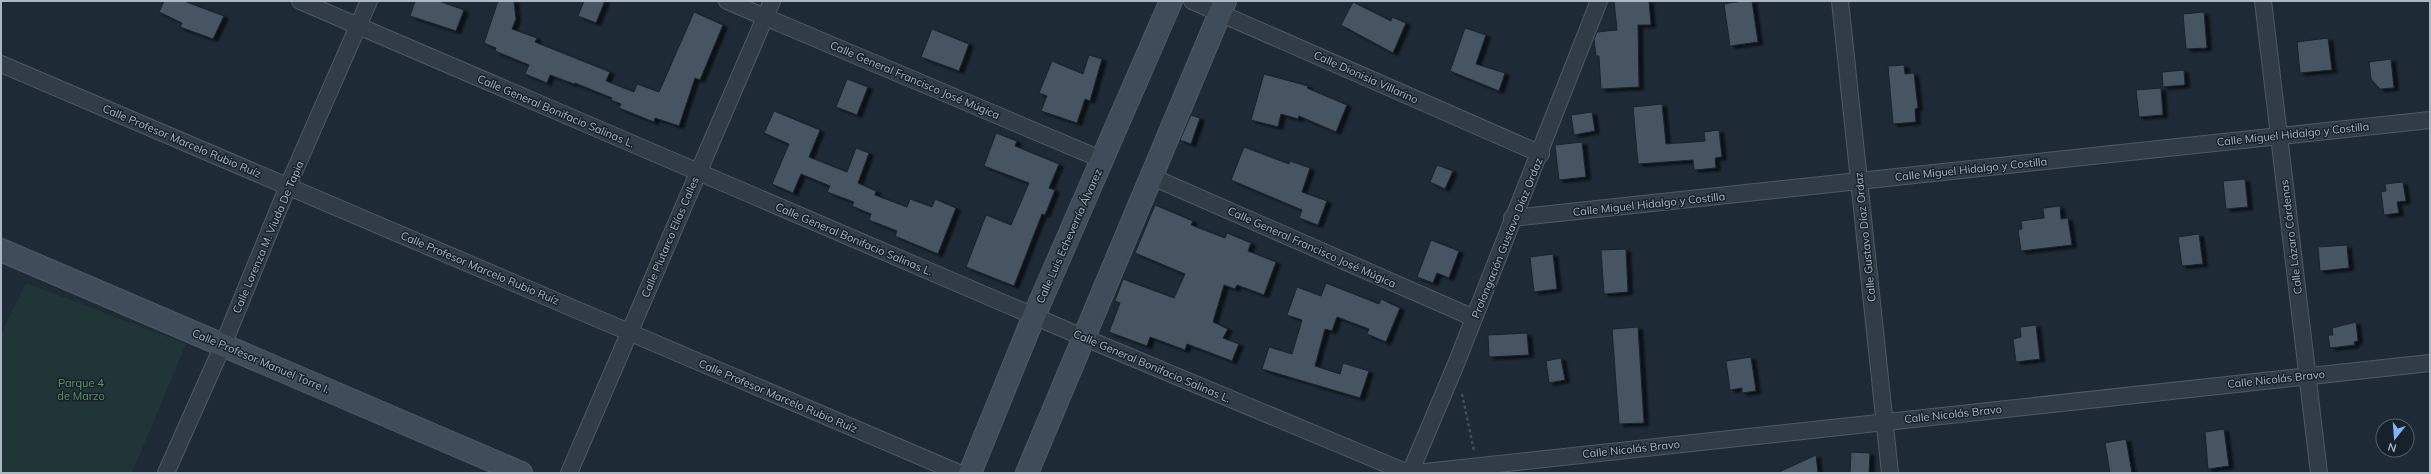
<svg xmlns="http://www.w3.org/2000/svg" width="2431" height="474" viewBox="0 0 2431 474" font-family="Mulish,sans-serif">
<defs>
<filter id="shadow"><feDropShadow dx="4.5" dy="2.5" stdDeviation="1" flood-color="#0009"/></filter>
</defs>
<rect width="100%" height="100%" fill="#1e2a35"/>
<polygon fill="#203636" points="26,283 186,344 132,473 1,473 1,334"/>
<g fill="#465562" stroke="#19232c" filter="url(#shadow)">
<polygon points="164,1 184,1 224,16 213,39 180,27 182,23 159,12"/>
<polygon points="415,1 439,1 464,10 456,31 410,16"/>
<polygon points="498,1 514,1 516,19 512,29 537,38 535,42 610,72 606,81 634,92 637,84 659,92 694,12 723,25 700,80 695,78 679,126 655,118 654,122 619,108 621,104 611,100 612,98 575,83 574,84 550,75 547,83 525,74 529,65 495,51 496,48 484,43"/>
<polygon points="584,1 605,1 596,23 578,16"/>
<polygon points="1614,1 1649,1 1651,25 1638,25 1639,87 1601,89 1599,56 1596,56 1594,39 1597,32 1617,30"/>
<polygon points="1742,1 1752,1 1758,42 1730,46 1724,4"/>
<polygon points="1353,2 1391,21 1392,17 1406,23 1393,53 1341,25"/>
<polygon points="2204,12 2207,48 2186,49 2183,14"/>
<polygon points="1465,28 1486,35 1476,64 1505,73 1499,91 1450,71"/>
<polygon points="932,29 969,44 959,71 921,57"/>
<polygon points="2328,38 2332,70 2300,73 2297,42"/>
<polygon points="1089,55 1102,59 1090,101 1085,99 1077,123 1041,111 1047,96 1039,93 1052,61 1083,74"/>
<polygon points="2391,59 2394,88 2380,89 2371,79 2369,62"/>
<polygon points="1904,65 1905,74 1914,73 1918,108 1915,109 1916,122 1893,124 1888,66"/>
<polygon points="2184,70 2185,85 2163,87 2162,72"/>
<polygon points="1264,74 1308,86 1307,88 1347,105 1336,132 1299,116 1298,119 1281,114 1278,127 1251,120"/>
<polygon points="847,79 868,87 857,115 836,107"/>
<polygon points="2161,88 2163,115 2139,117 2136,90"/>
<polygon points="1662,104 1666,144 1705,141 1704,132 1719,130 1722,157 1715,158 1716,168 1694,170 1693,160 1638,164 1633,107"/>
<polygon points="774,111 820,130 809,157 847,172 856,148 869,153 858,183 876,191 875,195 907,207 910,199 932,207 935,199 956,208 938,254 895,236 897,231 869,220 871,214 852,206 854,202 827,192 830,186 801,174 793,193 772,184 789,144 764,133"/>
<polygon points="1592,112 1595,131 1574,135 1571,115"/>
<polygon points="1191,115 1200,118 1191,144 1180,140"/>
<polygon points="996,133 1017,141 1015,146 1059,164 1049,188 1055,190 1045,215 1042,214 1014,286 966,267 986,215 1011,225 1029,183 984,166"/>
<polygon points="1582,142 1586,177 1559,180 1555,145"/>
<polygon points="1244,147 1289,164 1290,161 1310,168 1302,192 1327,201 1318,225 1299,218 1302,210 1231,180"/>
<polygon points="1437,165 1453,171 1445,189 1430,182"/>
<polygon points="2245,179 2248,207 2226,209 2223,181"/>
<polygon points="2403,182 2406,201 2397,202 2399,213 2384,215 2381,192 2386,191 2385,184"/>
<polygon points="1155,205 1193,221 1191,225 1225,238 1227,233 1251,243 1248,251 1276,262 1264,295 1237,285 1235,289 1224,285 1213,322 1228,329 1223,338 1239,344 1232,361 1187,344 1185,350 1150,337 1147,346 1109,332 1120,303 1115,301 1123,279 1174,298 1185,274 1135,253"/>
<polygon points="2060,206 2061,219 2068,218 2072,245 2021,251 2018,230 2022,229 2021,221 2044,218 2043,208"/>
<polygon points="2199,234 2203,264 2182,266 2178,237"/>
<polygon points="1431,240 1459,251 1449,278 1437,273 1433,283 1417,277"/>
<polygon points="2347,245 2349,268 2320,271 2318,247"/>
<polygon points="1626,249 1628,292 1604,294 1601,250"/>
<polygon points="1553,254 1557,289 1534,292 1530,257"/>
<polygon points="1326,283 1379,304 1381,299 1400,308 1386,342 1367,334 1369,329 1337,317 1332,331 1325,329 1315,366 1340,374 1343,363 1369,371 1360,398 1262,369 1269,347 1292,354 1302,320 1287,315 1297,287 1321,296"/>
<polygon points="2356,322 2358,341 2354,342 2355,345 2330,348 2328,335 2333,335 2332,328"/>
<polygon points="2036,325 2040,359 2016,362 2013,339 2021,337 2020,327"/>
<polygon points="1638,327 1644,423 1619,424 1612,329"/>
<polygon points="1527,333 1529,355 1489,357 1488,335"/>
<polygon points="1751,357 1756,391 1742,393 1742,388 1730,390 1726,361"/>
<polygon points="1561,358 1565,380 1549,383 1546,361"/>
<polygon points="2224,429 2229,466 2208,469 2205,432"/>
<polygon points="2126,439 2132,473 2110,473 2105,443"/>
<polygon points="1851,452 1870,453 1869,473 1850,473"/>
<polygon points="1816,455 1818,473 1777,473"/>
</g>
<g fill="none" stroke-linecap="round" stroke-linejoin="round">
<defs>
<g id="street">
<polyline points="300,1 1085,338 1408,473"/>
<polyline points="727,1 1103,160"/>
<polyline points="1192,1 1541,154"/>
<polyline points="1840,1 1890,473"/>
<polyline points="2263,1 2319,473"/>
<polyline points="1,64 959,473"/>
<polyline points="1150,176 1474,318"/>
<polyline points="1512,218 2430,120"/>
<polyline points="166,473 223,345 288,186 369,1"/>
<polyline points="569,473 772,1"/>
<polyline points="1410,473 1456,364 1599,1"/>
<polyline points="1416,473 2430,363"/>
</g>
<g id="secondary">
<polyline points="1,250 521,473"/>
<polyline points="970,473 1034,316 1171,1"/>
<polyline points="1027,473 1225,1"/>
</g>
</defs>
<use href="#street" stroke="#4f5a64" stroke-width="18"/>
<use href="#secondary" stroke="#4f5a64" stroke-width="24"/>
<polyline stroke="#3e5354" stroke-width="2.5" stroke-dasharray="3 3" stroke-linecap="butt" points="1462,394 1474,451"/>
<use href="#street" stroke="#323c46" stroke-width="16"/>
<use href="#secondary" stroke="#3f4c59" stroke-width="22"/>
</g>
<g text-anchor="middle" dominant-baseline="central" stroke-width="3" stroke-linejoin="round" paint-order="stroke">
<g font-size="11" fill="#abb7c3" stroke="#17212a">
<text transform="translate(1366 77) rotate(24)">Calle Dionisia Villarino</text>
<text transform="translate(915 80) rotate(23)">Calle General Francisco José Múgica</text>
<text transform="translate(556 111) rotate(23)">Calle General Bonifacio Salinas L.</text>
<text transform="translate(2293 134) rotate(-6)">Calle Miguel Hidalgo y Costilla</text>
<text transform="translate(182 141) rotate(23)">Calle Profesor Marcelo Rubio Ruíz</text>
<text transform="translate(1971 169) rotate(-6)">Calle Miguel Hidalgo y Costilla</text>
<text transform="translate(1649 204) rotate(-6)">Calle Miguel Hidalgo y Costilla</text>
<text transform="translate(1069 236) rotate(-66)">Calle Luis Echeverría Álvarez</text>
<text transform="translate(268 237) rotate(-67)">Calle Lorenza M. Viuda De Tapia</text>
<text transform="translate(670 237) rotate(-67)">Calle Plutarco Elías Calles</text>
<text transform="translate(1865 237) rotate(-96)">Calle Gustavo Díaz Ordaz</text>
<text transform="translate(2291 237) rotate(-97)">Calle Lázaro Cárdenas</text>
<text transform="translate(1507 238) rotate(-68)">Prolongación Gustavo Díaz Ordaz</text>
<text transform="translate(854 239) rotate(23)">Calle General Bonifacio Salinas L.</text>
<text transform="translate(1312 247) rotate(24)">Calle General Francisco José Múgica</text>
<text transform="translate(480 268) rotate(23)">Calle Profesor Marcelo Rubio Ruíz</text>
<text transform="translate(261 361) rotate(23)">Calle Profesor Manuel Torre I.</text>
<text transform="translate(1152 366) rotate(23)">Calle General Bonifacio Salinas L.</text>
<text transform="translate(2276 379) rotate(-6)">Calle Nicolás Bravo</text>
<text transform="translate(778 396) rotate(23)">Calle Profesor Marcelo Rubio Ruíz</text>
<text transform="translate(1953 414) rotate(-6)">Calle Nicolás Bravo</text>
<text transform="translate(1631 449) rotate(-6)">Calle Nicolás Bravo</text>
</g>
<g font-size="11" fill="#63936a" stroke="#17212a">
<text x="81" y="383">Parque 4<tspan x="81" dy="13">de Marzo</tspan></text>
</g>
</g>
<rect width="2431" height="474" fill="none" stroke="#abb7c3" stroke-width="4"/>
<g transform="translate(2395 438) rotate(197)"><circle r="19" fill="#17212a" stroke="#525d67"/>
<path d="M0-3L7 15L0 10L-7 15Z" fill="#7ab7fa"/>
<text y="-6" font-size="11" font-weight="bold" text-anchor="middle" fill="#abb7c3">N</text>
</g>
</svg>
